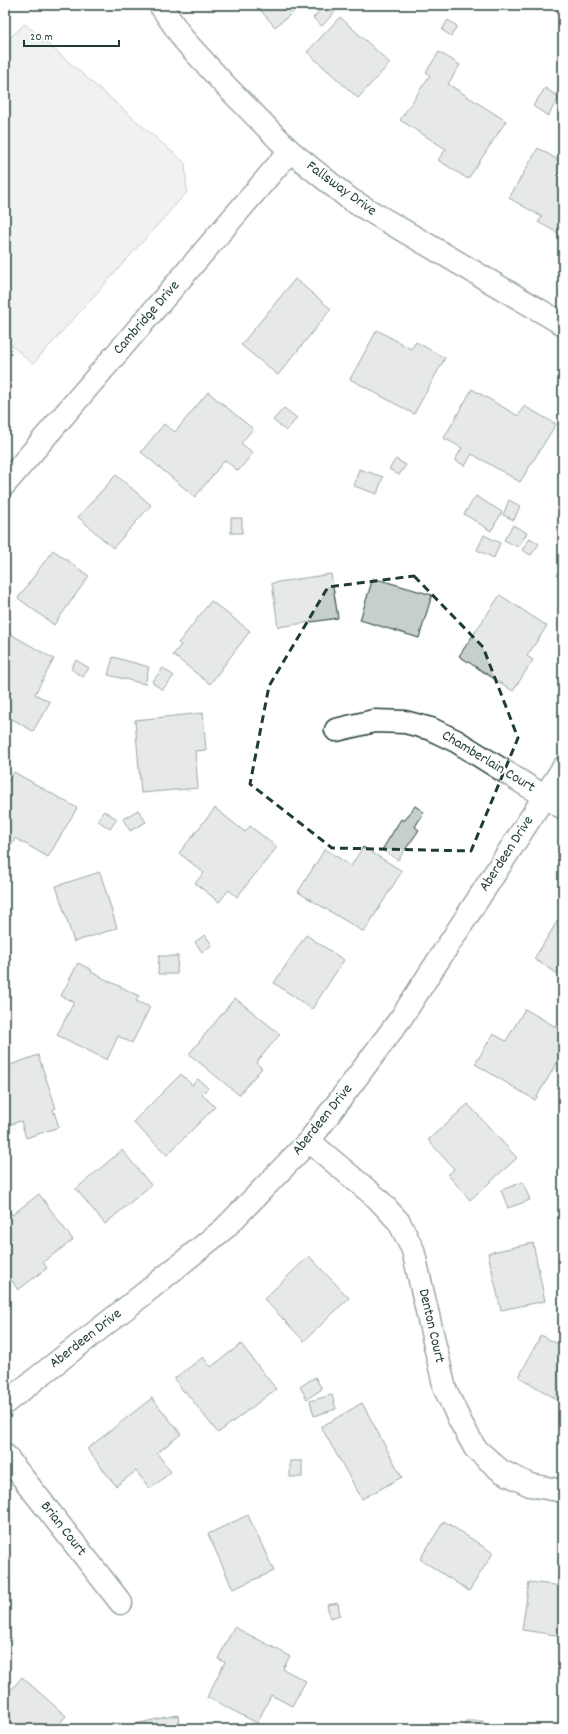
<svg xmlns="http://www.w3.org/2000/svg" width="568" height="1734" viewBox="0 0 568 1734" font-family="Dekko,sans-serif">
<rect width="100%" height="100%" fill="#fff"/>
<filter id="ink" filterUnits="userSpaceOnUse"><feTurbulence type="fractalNoise" baseFrequency=".025" numOctaves="2"/><feDisplacementMap in="SourceGraphic" scale="8" xChannelSelector="R" yChannelSelector="G"/><feConvolveMatrix kernelMatrix="1 2 1 2 8 2 1 2 1" color-interpolation-filters="sRGB"/></filter>
<g filter="url(#ink)">
<polygon fill="#dee3e2" stroke="#7e908b" points="25,24 185,163 187,192 33,364 5,340 5,42"/>
<g fill="#c7cfcc" stroke="#1f3d34">
<polygon points="256,5 302,5 275,27"/>
<polygon points="325,5 336,5 339,7 322,26 313,18"/>
<polygon points="340,17 390,63 358,98 307,52"/>
<polygon points="448,20 457,26 451,36 442,30"/>
<polygon points="439,52 460,65 448,84 506,121 468,179 438,160 446,149 400,120 430,75 426,72"/>
<polygon points="545,88 559,97 548,116 533,106"/>
<polygon points="538,148 563,163 563,236 538,222 542,217 509,198"/>
<polygon points="295,279 331,309 278,375 241,345"/>
<polygon points="377,330 411,349 416,342 445,358 414,414 350,379"/>
<polygon points="472,389 518,416 524,406 556,424 520,482 472,454 465,466 455,460 462,448 444,438"/>
<polygon points="208,392 253,429 241,443 253,453 238,471 225,460 195,497 141,452 164,424 175,432"/>
<polygon points="284,408 297,418 286,431 273,420"/>
<polygon points="396,459 406,465 399,475 389,469"/>
<polygon points="359,469 383,477 377,494 354,486"/>
<polygon points="116,475 151,505 113,548 78,517"/>
<polygon points="476,496 502,512 491,531 464,514"/>
<polygon points="509,500 520,506 514,520 503,515"/>
<rect x="231" y="518" width="11" height="15"/>
<polygon points="513,525 527,533 518,547 504,540"/>
<polygon points="484,535 500,543 494,558 477,550"/>
<polygon points="530,538 539,544 531,555 522,550"/>
<polygon points="53,550 89,576 54,625 18,598"/>
<polygon points="331,574 338,618 278,627 272,583"/>
<polygon points="373,578 432,595 419,638 360,620"/>
<polygon points="500,595 547,626 527,656 533,660 513,691 459,656"/>
<polygon points="211,601 250,631 210,684 173,655 181,645 178,643 180,641"/>
<polygon points="5,631 54,659 35,694 50,702 33,731 5,715"/>
<polygon points="113,657 149,667 145,684 108,675"/>
<polygon points="76,660 89,668 83,677 71,669"/>
<polygon points="163,668 174,676 162,690 152,682"/>
<polygon points="203,713 206,750 195,751 198,788 141,793 135,720"/>
<polygon points="14,772 77,808 48,857 15,838 12,844 5,840 5,786"/>
<polygon points="415,806 424,812 415,827 419,830 398,860 382,850 401,819 404,821"/>
<polygon points="215,808 245,832 250,826 277,847 237,897 229,890 219,902 195,883 204,873 179,853"/>
<polygon points="138,810 146,822 130,831 123,819"/>
<polygon points="104,811 117,819 110,829 97,820"/>
<polygon points="363,847 402,871 364,932 298,892 325,849 351,866"/>
<polygon points="100,872 117,928 74,942 56,886"/>
<polygon points="563,912 563,977 534,959"/>
<polygon points="205,935 212,945 202,952 195,942"/>
<polygon points="306,935 344,960 312,1009 274,983"/>
<polygon points="159,956 178,956 177,974 158,974"/>
<polygon points="78,963 92,970 91,972 139,996 136,1001 150,1007 132,1043 118,1036 107,1060 57,1035 74,1002 61,996"/>
<polygon points="235,998 280,1034 256,1063 262,1068 239,1095 189,1054"/>
<polygon points="525,1009 563,1031 563,1058 561,1056 535,1100 475,1064 493,1034 506,1041"/>
<polygon points="38,1055 56,1108 53,1109 59,1127 26,1138 21,1121 5,1126 5,1067"/>
<polygon points="181,1074 192,1085 198,1079 208,1088 202,1094 215,1107 167,1155 133,1122"/>
<polygon points="468,1104 517,1158 470,1200 448,1175 454,1169 428,1140"/>
<polygon points="122,1150 151,1185 105,1224 76,1189"/>
<polygon points="523,1182 530,1200 508,1208 501,1190"/>
<polygon points="39,1194 73,1240 43,1262 47,1268 18,1290 5,1270 5,1205 12,1215"/>
<polygon points="533,1243 545,1301 501,1310 488,1253"/>
<polygon points="309,1256 349,1298 304,1341 264,1299"/>
<polygon points="541,1335 563,1347 563,1403 519,1377"/>
<polygon points="241,1344 276,1389 218,1433 185,1391 184,1392 174,1379 203,1357 211,1367"/>
<polygon points="315,1377 322,1389 307,1399 300,1387"/>
<polygon points="332,1395 336,1409 314,1416 310,1401"/>
<polygon points="152,1398 181,1434 157,1453 171,1472 150,1489 136,1471 116,1486 87,1449"/>
<polygon points="362,1403 402,1477 362,1499 321,1427"/>
<rect x="290" y="1461" width="12" height="16"/>
<polygon points="248,1515 274,1571 233,1589 208,1534"/>
<polygon points="444,1521 493,1553 469,1591 420,1559"/>
<polygon points="529,1582 563,1586 563,1636 522,1630"/>
<polygon points="338,1603 340,1615 330,1618 327,1605"/>
<polygon points="234,1627 290,1656 283,1669 306,1681 292,1706 271,1695 257,1723 207,1697 225,1662 218,1659"/>
<polygon points="22,1677 66,1716 55,1729 13,1729 5,1722 5,1697"/>
<polygon points="178,1715 180,1729 112,1729 162,1718"/>
<rect x="466" y="1721" width="17" height="8"/>
</g>
<g fill="none" stroke-linecap="round" stroke-linejoin="round">
<defs>
<g id="street">
<polyline points="160,5 184,40 224,84 290,151 351,200 563,324"/>
<polyline points="5,484 290,151"/>
<polyline points="336,730 374,721 405,722 431,729 456,741 563,808"/>
<polyline points="309,1141 378,1199 399,1222 413,1250 445,1389 460,1421 475,1448 501,1471 530,1485 563,1491"/>
<polyline points="5,1403 130,1305 225,1228 309,1141 401,1018 563,768"/>
<polyline points="5,1455 121,1603"/>
</g>
</defs>
<use href="#street" stroke="#1f3d34" stroke-width="25"/>
<use href="#street" stroke="#fff" stroke-width="22"/>
</g>
</g>
<path d="M0 0H568V1734H0ZM414 576 483 647 518 738 471 851 332 848 250 784 269 686 328 587Z" fill="#fff" fill-opacity=".55" fill-rule="evenodd"/>
<path fill="none" stroke="#1f3d34" stroke-width="3" stroke-dasharray="8 5" stroke-linejoin="round" d="M414 576 483 647 518 738 471 851 332 848 250 784 269 686 328 587Z"/>
<g text-anchor="middle" dominant-baseline="central" stroke-width="4" stroke-linejoin="round" paint-order="stroke">
<g font-size="15" fill="#1f3d34" stroke="#fff">
<text transform="translate(341 189) rotate(36)">Fallsway Drive</text>
<text transform="translate(147 318) rotate(-49)">Cambridge Drive</text>
<text transform="translate(488 762) rotate(31)">Chamberlain Court</text>
<text transform="translate(507 854) rotate(-57)">Aberdeen Drive</text>
<text transform="translate(323 1120) rotate(-51)">Aberdeen Drive</text>
<text transform="translate(431 1326) rotate(77)">Denton Court</text>
<text transform="translate(86 1339) rotate(-38)">Aberdeen Drive</text>
<text transform="translate(63 1529) rotate(52)">Brian Court</text>
</g>
</g>
<rect width="568" height="1734" fill="none" stroke="#fff" stroke-width="20"/>
<rect x="10" y="10" width="548" height="1714" fill="none" stroke="#1f3d34" stroke-width="1.5" filter="url(#ink)"/>
<path d="M24 40v6h95v-6" fill="none" stroke="#1f3d34" stroke-width="2"/>
<text x="30" y="40" font-size="12" fill="#1f3d34" stroke="#ffffff" stroke-width="3" paint-order="stroke">20 m</text>
</svg>
